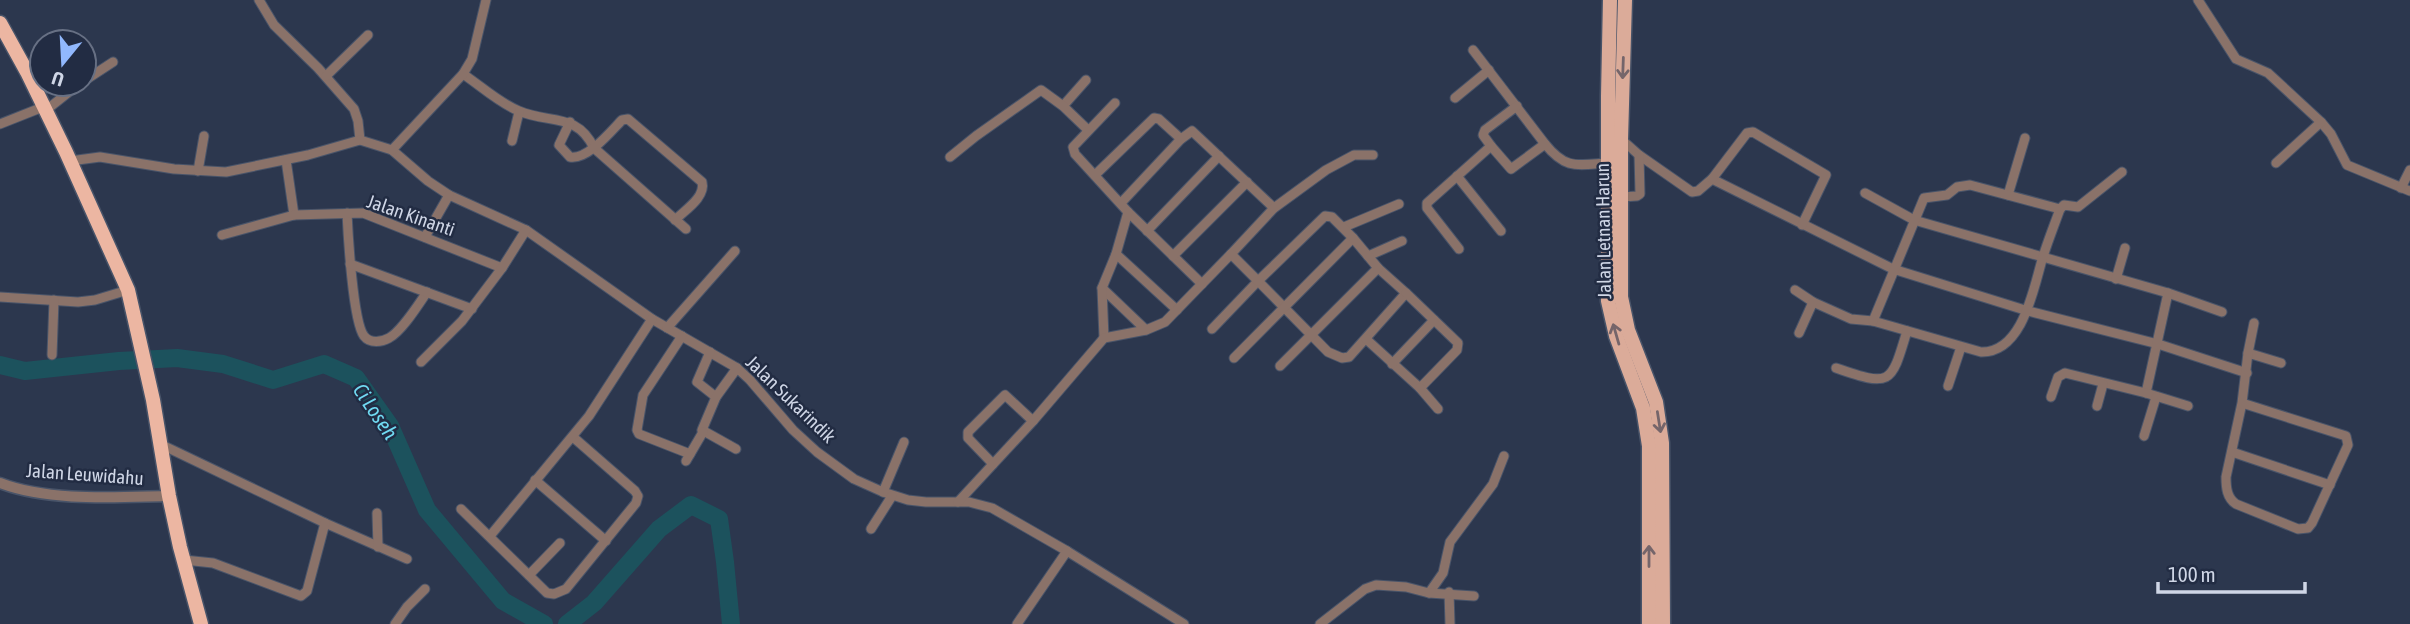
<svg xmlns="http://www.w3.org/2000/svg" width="2410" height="624" viewBox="0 0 2410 624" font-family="'Asap Condensed',sans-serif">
<rect width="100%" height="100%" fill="#2c374e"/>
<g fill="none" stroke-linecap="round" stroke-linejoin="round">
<g stroke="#1c525d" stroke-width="18">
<polyline points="0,365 25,371 119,361 177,358 223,364 273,380 324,364 356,378 390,426 427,510 503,601 544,624"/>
<polyline points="567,624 594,603 659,529 691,505 719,519 725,562 731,624"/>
</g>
<defs>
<g id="minor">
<polyline points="259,0 274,25 318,68 354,109 358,121 360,140"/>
<polyline points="2198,0 2236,59 2268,73 2321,122 2331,134 2347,165 2410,191"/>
<polyline points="1473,50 1545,144"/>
<path d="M463 74C481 86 499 103 519 111 549 124 577 112 594 148L686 229"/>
<polyline points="326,76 368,35"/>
<polyline points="84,81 113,62"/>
<polyline points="1455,98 1489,70"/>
<polyline points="1063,106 1086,80"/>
<polyline points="45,111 79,84"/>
<path d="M570 122 559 145 570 157C588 160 611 131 622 120L628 119 702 182C706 197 685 210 675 220"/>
<polyline points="0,124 43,107"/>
<polyline points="1621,139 1639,155 1692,192 1698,191 1712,179 1893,269 2028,311 2158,344 2247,373"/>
<polyline points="512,141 519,112"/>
<polyline points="1491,146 1483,135 1485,130 1517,106"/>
<polyline points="392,150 428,181 449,195 526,230 652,319 737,368 750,380 793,430 817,452 854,479 883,492 908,500 926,502 969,502 992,508 1067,551 1184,624"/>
<polyline points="950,157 976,136 1041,90 1063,106 1088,130"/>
<polyline points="286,160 294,215"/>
<polyline points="70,161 100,157 174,169 226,172 308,155 360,140 392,150 463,74 472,59 486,0"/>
<polyline points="2276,163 2321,122"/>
<polyline points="198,171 204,136"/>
<polyline points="1095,175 1154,118 1159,119 1181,139"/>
<polyline points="1457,176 1501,231"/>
<polyline points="1712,179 1747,133 1753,132 1826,175 1802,225"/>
<polyline points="2401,188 2410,170"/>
<polyline points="1865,193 1914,220 2168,293 2222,312"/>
<polyline points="2008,195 2025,138"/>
<polyline points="1622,197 1637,196 1640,194 1639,155"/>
<polyline points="1121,203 1181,139 1192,131 1274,208"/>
<polyline points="1128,212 1202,284"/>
<path d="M347 213C348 234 353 322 364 336 370 344 382 342 389 338 402 331 418 305 427 292"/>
<polyline points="1344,227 1399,204"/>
<polyline points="1147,231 1219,156"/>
<polyline points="222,235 294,215 363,213 502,268"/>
<polyline points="425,237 449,195"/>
<path d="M1459 249 1427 208V203L1491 146 1511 169 1545 144C1566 170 1577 165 1608 163"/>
<polyline points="1116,254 1177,310"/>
<polyline points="1231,254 1274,208 1326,170 1354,155 1373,155"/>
<polyline points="1173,256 1247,182"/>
<polyline points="1368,256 1402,241"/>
<polyline points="350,264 472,309"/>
<polyline points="2116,279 2125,248"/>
<polyline points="1102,288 1146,330"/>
<path d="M1795 290 1813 302 1851 319 1873 321 1981 352C2022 353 2033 291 2042 260 2047 243 2054 226 2060 209"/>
<polyline points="0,297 78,302 95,300 128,290"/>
<polyline points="1873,321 1924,198 1947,195 1957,187 1970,185 2060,209 2064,205 2078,207 2122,172"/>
<polyline points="667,328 735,251"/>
<polyline points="1212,329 1258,281 1328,352 1342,358 1349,357 1406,293 1378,268"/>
<polyline points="1799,333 1813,302"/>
<polyline points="682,336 643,395 637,430 639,434 690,454"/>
<polyline points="1104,338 1102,288 1116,254 1128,212 1075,154 1073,147 1115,103"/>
<polyline points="1366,339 1420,388 1457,350 1458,343 1406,293"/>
<polyline points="710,352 697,382 716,397"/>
<polyline points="2248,353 2281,363"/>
<polyline points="52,355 54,300"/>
<polyline points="1234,358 1353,238"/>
<polyline points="421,362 462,321 502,268 526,230"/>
<polyline points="1392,364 1434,320"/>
<path d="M1836 368C1891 387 1891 385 1907 331"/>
<polyline points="1948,386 1961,347"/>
<polyline points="1420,388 1438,409"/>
<polyline points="2146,393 2168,293"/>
<polyline points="2051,397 2058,377 2065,373 2146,393 2188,406"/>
<path d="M2242 403 2346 436 2348 445 2312 523 2308 528 2298 529 2236 504C2227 498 2226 488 2226 477L2242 403 2248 353 2254 323"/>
<polyline points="2097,406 2103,384"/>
<polyline points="2144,436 2156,397"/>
<polyline points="160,444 325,523 407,559"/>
<polyline points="736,449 702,430 716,397 737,368"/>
<polyline points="2232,452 2330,485"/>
<polyline points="686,461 703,432"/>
<polyline points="993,464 968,438 968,432 1005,395 1033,421"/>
<polyline points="535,480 606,541"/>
<polyline points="883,492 904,442"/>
<polyline points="958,502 1033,421 1104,338 1146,330 1165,322 1231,254 1258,281 1325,216 1332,217 1353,238 1378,268 1280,366"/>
<polyline points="461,509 547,593 554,594 566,589 636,503 638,496 635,491 573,437"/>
<polyline points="377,513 378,547"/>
<polyline points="871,529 892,496"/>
<polyline points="490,536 589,416 652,319"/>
<polyline points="184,560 213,563 301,596 307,591 325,523"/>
<polyline points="529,575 560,543"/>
<polyline points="1449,592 1450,624"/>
<polyline points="1429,593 1443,573 1450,542 1493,484 1504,456"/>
<polyline points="395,624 407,607 425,589"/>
<polyline points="1017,624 1067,551"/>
<polyline points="1320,624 1365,589 1376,585 1406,587 1429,593 1474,596"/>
</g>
<path id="tertiary" d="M0 483C49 502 117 497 169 496"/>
<g id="primary">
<polyline points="1610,0 1608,96 1608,301 1616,336 1643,408 1649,446 1649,624"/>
<polyline points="1625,0 1621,139 1621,297 1628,330 1656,402 1662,443 1663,624"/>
</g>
<polyline id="trunk" points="0,23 27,72 66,152 128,290 153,400 169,496 180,547 201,624"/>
</defs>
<use href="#minor" stroke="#495469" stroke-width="11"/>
<use href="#tertiary" stroke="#495469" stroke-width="13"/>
<use href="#primary" stroke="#495469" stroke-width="17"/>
<use href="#trunk" stroke="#495469" stroke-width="17"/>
<use href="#minor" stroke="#8a7269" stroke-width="9"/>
<use href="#tertiary" stroke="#8a7269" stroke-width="10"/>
<use href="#primary" stroke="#dbab99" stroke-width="14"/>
<use href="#trunk" stroke="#ecb6a2" stroke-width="14"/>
</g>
<defs><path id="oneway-shaft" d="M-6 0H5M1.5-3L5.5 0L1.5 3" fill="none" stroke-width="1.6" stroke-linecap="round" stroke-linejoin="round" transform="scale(1.75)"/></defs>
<g stroke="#75656a">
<use href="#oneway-shaft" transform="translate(1623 68) rotate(92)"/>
<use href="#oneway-shaft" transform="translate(1616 334) rotate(-106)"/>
<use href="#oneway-shaft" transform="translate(1659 422) rotate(81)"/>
<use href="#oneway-shaft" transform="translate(1649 556) rotate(-90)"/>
</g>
<g text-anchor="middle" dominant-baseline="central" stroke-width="5" stroke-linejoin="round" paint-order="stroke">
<g font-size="19" fill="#cfd6e6" stroke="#222c43">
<text transform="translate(411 215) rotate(19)">Jalan Kinanti</text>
<text transform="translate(1603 231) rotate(-91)">Jalan Letnan Harun</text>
<text transform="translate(791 399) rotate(44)">Jalan Sukarindik</text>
<text transform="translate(85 474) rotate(4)">Jalan Leuwidahu</text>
</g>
<g font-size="21" font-style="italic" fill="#70daf2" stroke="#222c43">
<text transform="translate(376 411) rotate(56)">Ci Loseh</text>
</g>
</g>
<g transform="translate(63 63) rotate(198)"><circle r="33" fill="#222c43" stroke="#677084" stroke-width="2"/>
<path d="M0-5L12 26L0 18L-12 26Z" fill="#91b8fd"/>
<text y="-10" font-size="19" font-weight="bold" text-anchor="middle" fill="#cfd6e6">U</text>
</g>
<path d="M2158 582v10h147v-10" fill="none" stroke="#cfd6e6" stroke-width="3.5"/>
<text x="2168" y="582" font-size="21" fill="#cfd6e6" stroke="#222c43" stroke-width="5" paint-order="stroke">100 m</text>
</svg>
